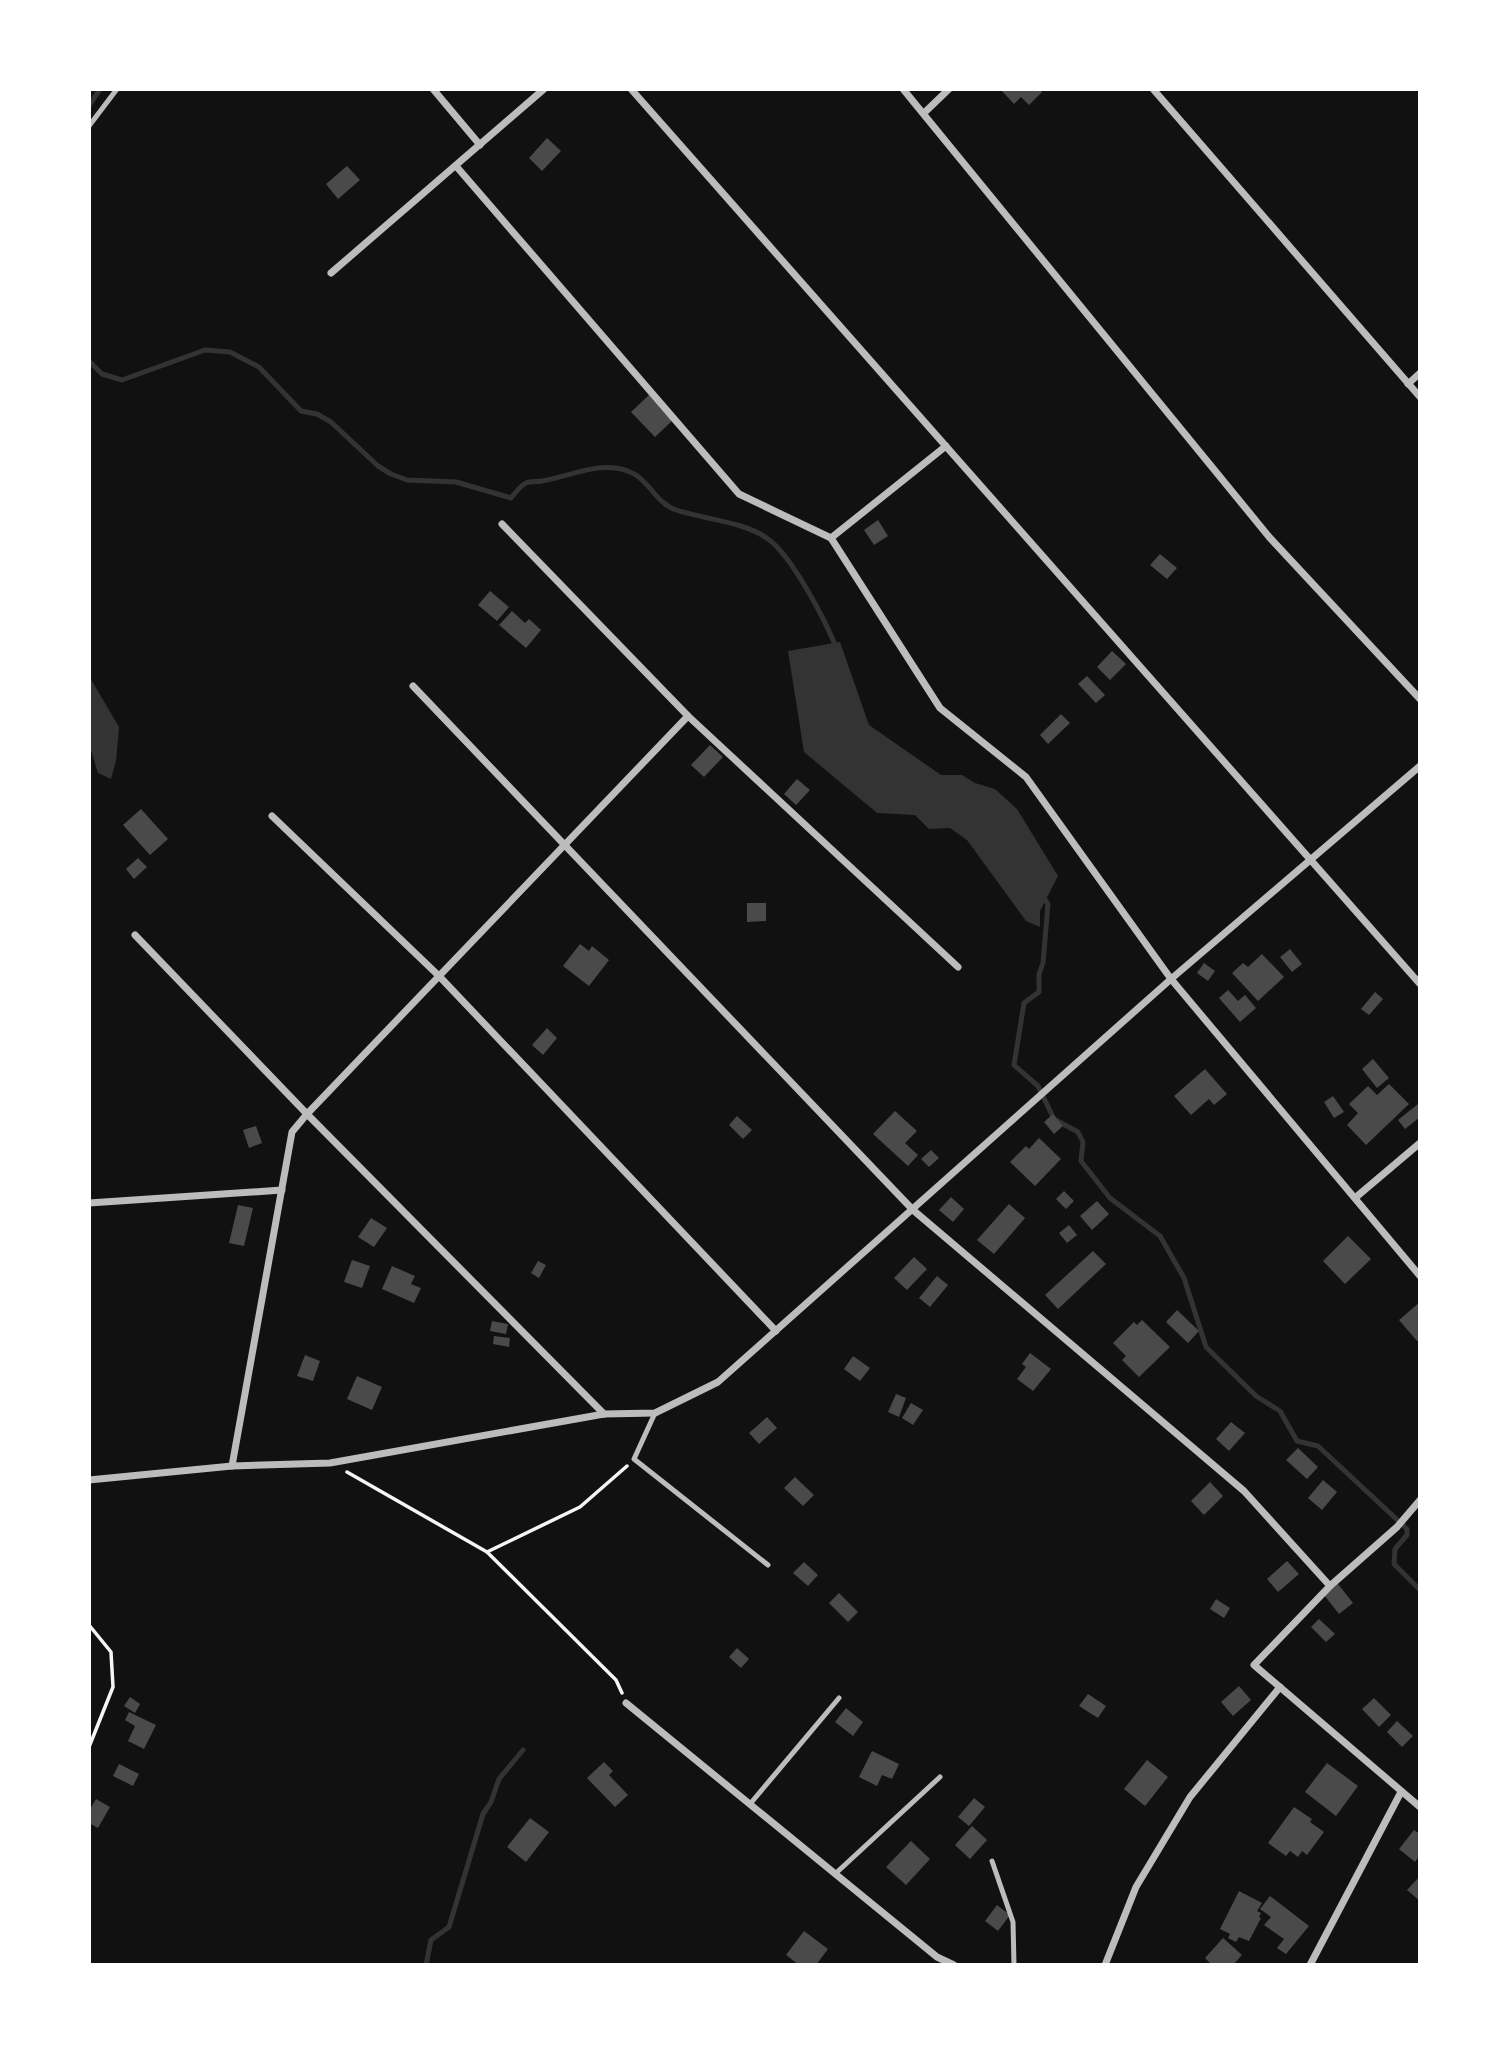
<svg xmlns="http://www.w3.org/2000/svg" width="1509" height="2054" viewBox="0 0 1509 2054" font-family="'PT Serif',serif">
<rect width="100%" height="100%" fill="#111"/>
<g fill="#333">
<polygon points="840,642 869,725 941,775 962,775 975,783 995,789 1017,809 1058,876 1040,911 1040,927 1026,921 967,840 950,828 929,829 915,815 877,813 804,752 788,651"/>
<polygon points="89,676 119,727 116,761 111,779 98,773 89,744"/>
</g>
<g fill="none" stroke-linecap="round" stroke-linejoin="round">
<g stroke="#333" stroke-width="5">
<polyline points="89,106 100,89"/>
<path d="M89 361 102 374 122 380 205 350 230 352 259 367 301 411 317 414 331 422 378 466 391 474 407 480 456 482 511 498C515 493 521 485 526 483 531 481 538 482 542 481 572 476 607 457 636 475 651 485 658 504 676 510 703 519 746 522 768 539 792 556 825 620 836 647"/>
<polyline points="1042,895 1048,904 1043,963 1039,974 1039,992 1024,1003 1014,1065 1038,1086 1054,1119 1078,1132 1083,1142 1081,1161 1110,1198 1160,1236 1184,1278 1206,1347 1256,1396 1280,1411 1297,1441 1318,1446 1407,1529 1407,1535 1395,1549 1394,1564 1420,1590"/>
<polyline points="426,1965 431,1940 449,1927 483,1814 491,1802 499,1779 523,1750"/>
</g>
</g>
<g fill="#4a4a4a">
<polygon points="1000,89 1039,89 1042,92 1029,105 1021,97 1014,104"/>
<polygon points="547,138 561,151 542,171 529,158"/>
<polygon points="347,166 360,180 338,199 326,184"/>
<polygon points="649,395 673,420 655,437 631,412"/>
<polygon points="878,520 888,536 874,545 864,530"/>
<polygon points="1160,554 1177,568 1167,579 1150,565"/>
<polygon points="490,591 509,607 497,621 478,605"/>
<polygon points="512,611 525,623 529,619 541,630 526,648 499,625"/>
<polygon points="1112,651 1126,664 1110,680 1097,667"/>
<polygon points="1087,676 1105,695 1096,703 1078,684"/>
<polygon points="1061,714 1070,723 1048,744 1040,735"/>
<polygon points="710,745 723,757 704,777 691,765"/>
<polygon points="797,779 810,790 796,805 784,794"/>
<polygon points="141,809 168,839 150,855 123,825"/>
<polygon points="138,858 147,867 134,879 126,869"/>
<polygon points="747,903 766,903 766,921 747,922"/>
<polygon points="580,944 589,951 592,946 609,960 589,986 563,966"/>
<polygon points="1290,949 1302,964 1292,972 1280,957"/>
<polygon points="1262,954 1284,977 1258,1001 1232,973 1243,963 1248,967"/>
<polygon points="1204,963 1215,971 1208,981 1197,973"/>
<polygon points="1228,990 1238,1001 1245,995 1256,1008 1240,1022 1219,998"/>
<polygon points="1375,992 1383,999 1369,1015 1361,1009"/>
<polygon points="547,1028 557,1038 543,1055 532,1045"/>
<polygon points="1373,1059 1389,1078 1377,1088 1362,1069"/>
<polygon points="1205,1069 1227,1094 1214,1105 1209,1099 1191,1115 1174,1096"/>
<polygon points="1389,1084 1409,1104 1366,1145 1347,1125 1358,1113 1349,1104 1368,1086 1377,1095"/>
<polygon points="1333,1096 1344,1112 1334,1118 1324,1102"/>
<polygon points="1418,1104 1420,1117 1405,1129 1398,1120"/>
<polygon points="895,1111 917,1131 905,1143 918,1155 908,1166 873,1134"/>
<polygon points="1053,1114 1063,1126 1054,1134 1044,1122"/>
<polygon points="737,1116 752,1130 743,1139 729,1125"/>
<polygon points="256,1126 262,1143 249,1148 243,1130"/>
<polygon points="1039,1138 1061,1159 1035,1186 1010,1162 1026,1146 1029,1149"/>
<polygon points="931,1150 939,1158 929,1167 921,1159"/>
<polygon points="1064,1191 1074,1201 1066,1209 1056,1199"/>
<polygon points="951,1197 964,1209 953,1222 939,1210"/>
<polygon points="1097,1201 1109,1214 1092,1230 1080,1216"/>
<polygon points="1009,1204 1025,1218 994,1254 977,1240"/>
<polygon points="238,1205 253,1208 244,1246 229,1243"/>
<polygon points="371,1218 387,1228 374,1247 358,1237"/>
<polygon points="1069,1225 1077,1235 1067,1243 1059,1233"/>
<polygon points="1348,1236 1371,1259 1345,1284 1323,1261"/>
<polygon points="1093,1251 1106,1264 1058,1309 1045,1295"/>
<polygon points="914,1257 927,1269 907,1290 894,1278"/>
<polygon points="352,1260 370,1266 362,1288 344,1282"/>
<polygon points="538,1261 546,1265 539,1278 531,1273"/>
<polygon points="392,1266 415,1276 411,1284 421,1288 414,1303 382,1289"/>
<polygon points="937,1276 948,1285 930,1307 919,1298"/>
<polygon points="1420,1302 1420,1339 1417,1341 1399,1320"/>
<polygon points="1177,1310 1199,1331 1188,1343 1166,1322"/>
<polygon points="1142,1320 1170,1347 1139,1377 1122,1360 1126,1356 1113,1343 1134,1322 1137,1325"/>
<polygon points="492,1321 508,1324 506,1334 490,1331"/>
<polygon points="494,1336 510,1338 509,1347 493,1344"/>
<polygon points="1030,1353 1051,1369 1033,1391 1017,1379 1026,1367 1022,1364"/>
<polygon points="305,1355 320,1361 313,1381 297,1376"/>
<polygon points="853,1356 870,1368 860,1381 844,1369"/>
<polygon points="357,1376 382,1387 372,1410 347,1399"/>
<polygon points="896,1394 906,1398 899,1417 888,1412"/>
<polygon points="911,1403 923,1410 913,1425 902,1418"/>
<polygon points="767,1417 777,1428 759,1444 749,1433"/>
<polygon points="1231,1422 1245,1433 1229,1451 1216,1439"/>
<polygon points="1298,1448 1318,1467 1307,1479 1286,1460"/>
<polygon points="795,1477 814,1495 803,1506 784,1488"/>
<polygon points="1323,1480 1337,1492 1322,1510 1308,1498"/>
<polygon points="1210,1482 1223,1496 1204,1515 1191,1501"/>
<polygon points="1287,1561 1299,1574 1278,1592 1267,1579"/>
<polygon points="804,1562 818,1575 808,1586 793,1573"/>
<polygon points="1338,1584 1353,1603 1339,1614 1324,1595"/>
<polygon points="839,1593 858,1612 848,1622 829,1603"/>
<polygon points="1216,1599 1230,1608 1224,1618 1210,1609"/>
<polygon points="1319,1619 1335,1634 1326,1642 1311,1627"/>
<polygon points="737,1648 749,1659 741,1668 729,1657"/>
<polygon points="1239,1686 1251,1700 1233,1716 1221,1702"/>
<polygon points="1088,1694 1106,1706 1098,1718 1079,1706"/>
<polygon points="130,1697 140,1704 135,1713 124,1706"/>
<polygon points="1374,1698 1391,1715 1379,1727 1362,1709"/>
<polygon points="846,1708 863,1722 853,1736 835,1722"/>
<polygon points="129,1712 156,1725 144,1749 128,1741 135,1726 125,1720"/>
<polygon points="1397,1721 1413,1736 1402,1747 1387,1732"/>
<polygon points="872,1751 899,1764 892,1779 882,1775 877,1786 859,1777"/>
<polygon points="1147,1760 1168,1777 1145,1806 1124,1789"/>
<polygon points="604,1762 613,1771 609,1775 628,1795 615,1807 587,1778"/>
<polygon points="1327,1763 1358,1786 1336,1816 1305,1792"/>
<polygon points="119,1764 139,1774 133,1786 113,1776"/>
<polygon points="974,1798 985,1807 969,1826 958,1817"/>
<polygon points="96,1799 110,1807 98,1828 89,1823 89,1811"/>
<polygon points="1294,1807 1312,1819 1310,1822 1324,1832 1307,1855 1302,1851 1298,1857 1290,1851 1286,1856 1268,1843"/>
<polygon points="530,1818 549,1832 526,1862 507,1847"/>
<polygon points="972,1826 987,1840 970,1859 955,1845"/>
<polygon points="1414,1830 1420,1834 1420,1855 1415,1862 1399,1849"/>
<polygon points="911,1841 930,1859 906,1885 886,1867"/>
<polygon points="1420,1876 1420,1901 1407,1890"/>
<polygon points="1239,1891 1262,1903 1257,1911 1261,1913 1259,1917 1261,1918 1249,1941 1239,1937 1236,1942 1228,1938 1230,1934 1220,1929"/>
<polygon points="1270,1896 1309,1926 1286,1954 1277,1948 1284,1939 1264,1925 1271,1917 1260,1909"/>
<polygon points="997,1905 1010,1915 998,1931 985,1921"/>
<polygon points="804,1931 828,1949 816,1965 799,1965 786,1955"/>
<polygon points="1223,1938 1242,1955 1233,1965 1212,1965 1205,1958"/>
</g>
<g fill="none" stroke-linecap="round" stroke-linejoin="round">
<g stroke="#f5f5f5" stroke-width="3.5">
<polyline points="347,1472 487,1552 616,1680 622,1693"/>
<polyline points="487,1552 580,1507 627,1466"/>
<polyline points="89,1625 111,1652 113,1687 89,1747"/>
</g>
<g stroke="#bcbcbc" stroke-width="5">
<polyline points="89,126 117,89"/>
<polyline points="655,1413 634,1459 768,1565"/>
<polyline points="750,1804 839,1698"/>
<polyline points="992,1861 1013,1922 1014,1965"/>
<polyline points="835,1874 940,1777"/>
</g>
<g stroke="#bcbcbc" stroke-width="7">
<polyline points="433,89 480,145"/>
<polyline points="631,89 1420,984"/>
<polyline points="903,89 1270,538 1420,699"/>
<polyline points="1153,89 1420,397"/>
<polyline points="924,113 949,89"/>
<polyline points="456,166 739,494 831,538 940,708 1026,777 1171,979 1420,1276"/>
<polyline points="331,273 544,89"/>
<polyline points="1408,384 1420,373"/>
<polyline points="502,524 688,716 958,967"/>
<polyline points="831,538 946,446"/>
<polyline points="413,686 913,1210 1244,1491 1330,1586"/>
<polyline points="272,816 439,976 776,1331"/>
<polyline points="135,935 307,1114 604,1414"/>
<polyline points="1355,1198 1420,1143"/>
<polyline points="89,1203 282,1190"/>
<polyline points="232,1466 292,1132 307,1114 688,716"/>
<polyline points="89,1480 232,1466 330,1463 604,1414 655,1413 718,1382 1171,979 1420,766"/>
<polyline points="1420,1500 1397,1527 1330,1586 1254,1665 1420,1807"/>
<polyline points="626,1703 937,1957 954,1965"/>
<polyline points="1105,1965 1136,1887 1190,1797 1280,1687"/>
<polyline points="1310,1965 1401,1792"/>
</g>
</g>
<rect width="1509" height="2054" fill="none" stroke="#ffffff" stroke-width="182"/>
</svg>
